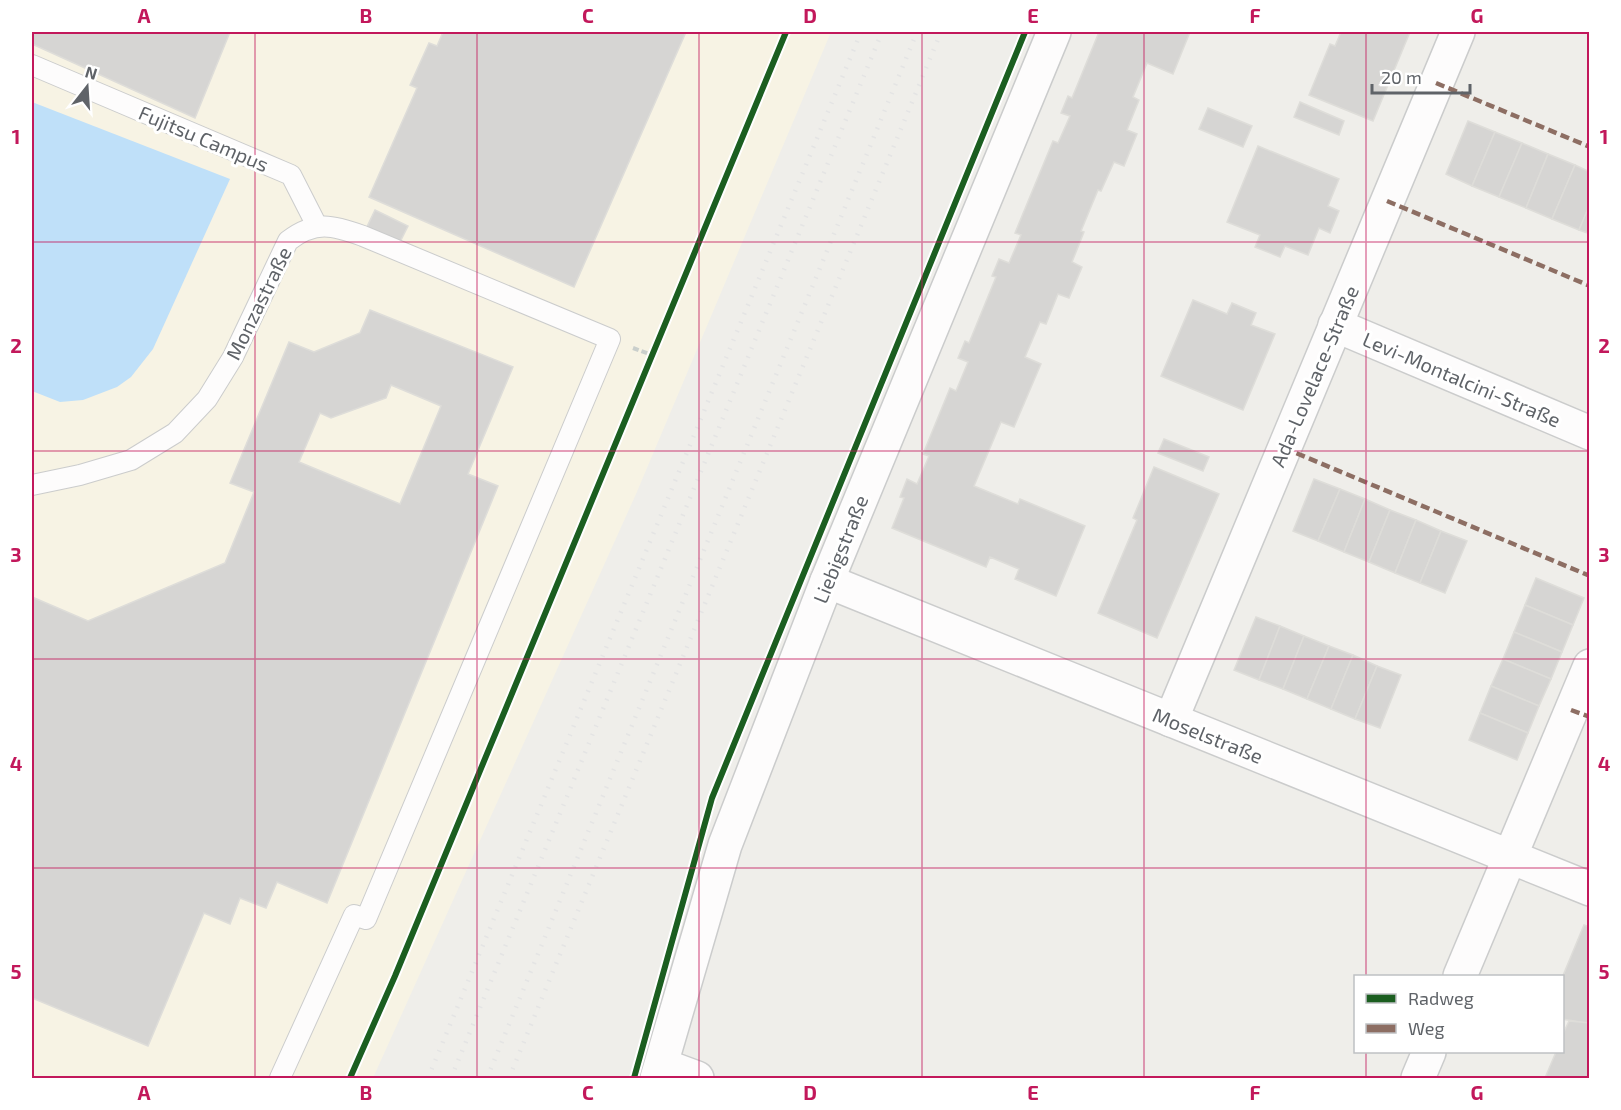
<svg xmlns="http://www.w3.org/2000/svg" width="1621" height="1110" viewBox="0 0 1621 1110" font-family="'Exo 2',sans-serif">
<rect width="100%" height="100%" fill="#efeeea"/>
<polygon fill="#f7f3e4" points="32,32 831,32 636,494 373,1078 32,1078"/>
<polygon fill="#bfe0f9" points="32,102 230,179 153,349 131,377 117,387 83,400 60,402 32,391"/>
<g fill="#d6d5d3" stroke="#deddd9" stroke-width="1.5" fill-rule="evenodd">
<polygon points="32,32 230,32 195,118 32,44"/>
<polygon points="443,32 686,32 574,287 369,197 417,88 410,85 429,43 437,46"/>
<polygon points="1099,32 1190,32 1173,74 1147,63 1133,97 1139,100 1127,130 1137,134 1124,166 1114,162 1101,191 1098,190 1081,231 1084,232 1072,262 1082,267 1069,298 1058,294 1046,324 1040,322 1025,357 1041,364 1014,427 1001,422 974,486 1018,504 1020,499 1085,526 1056,596 1015,579 1019,569 990,557 986,567 892,528 904,498 900,497 907,479 917,484 929,456 923,454 950,388 956,391 968,362 958,358 965,341 969,343 996,277 992,276 999,259 1009,263 1021,235 1015,233 1053,141 1058,143 1070,116 1061,113 1068,96 1072,98"/>
<polygon points="1341,32 1410,32 1373,121 1309,95 1330,44 1335,46"/>
<polygon points="1300,102 1344,121 1339,135 1294,117"/>
<polygon points="1208,108 1252,126 1243,147 1199,129"/>
<polygon points="1468,121 1495,132 1472,186 1446,174"/>
<polygon points="1495,132 1522,143 1499,197 1472,186"/>
<polygon points="1522,143 1548,154 1526,208 1499,197"/>
<polygon points="1258,146 1339,179 1328,206 1339,211 1330,233 1319,228 1308,255 1285,246 1280,257 1255,247 1260,235 1227,222"/>
<polygon points="1548,154 1575,165 1552,219 1526,208"/>
<polygon points="1575,165 1590,172 1590,204 1579,230 1552,219"/>
<polygon points="1590,204 1590,234 1579,230"/>
<polygon points="375,210 408,226 398,246 365,231"/>
<polygon points="1193,300 1227,314 1232,303 1256,313 1251,325 1275,334 1243,410 1161,376"/>
<path d="M370 310 513 367 468 474 498 486 327 903 277 882 266 908 240 898 230 924 204 913 148 1046 32 998V597L88 621 225 563 254 492 230 483 289 342 314 352 360 333ZM391 385 441 406 400 504 299 462 320 413 331 418 386 398Z"/>
<polygon points="1164,439 1209,457 1203,471 1158,453"/>
<polygon points="1154,467 1219,494 1157,638 1098,613 1137,520 1133,518"/>
<polygon points="1314,479 1340,489 1318,541 1293,531"/>
<polygon points="1340,489 1365,499 1344,552 1318,541"/>
<polygon points="1365,499 1390,510 1369,562 1344,552"/>
<polygon points="1390,510 1416,520 1395,573 1369,562"/>
<polygon points="1416,520 1441,531 1420,583 1395,573"/>
<polygon points="1441,531 1467,541 1445,593 1420,583"/>
<polygon points="1536,578 1584,598 1573,625 1525,605"/>
<polygon points="1525,605 1573,625 1562,652 1514,632"/>
<polygon points="1256,617 1280,626 1259,680 1234,670"/>
<polygon points="1280,626 1304,636 1283,689 1259,680"/>
<polygon points="1514,632 1562,652 1551,679 1503,659"/>
<polygon points="1304,636 1329,646 1307,699 1283,689"/>
<polygon points="1329,646 1353,655 1331,709 1307,699"/>
<polygon points="1353,655 1377,666 1355,719 1331,709"/>
<polygon points="1503,659 1551,679 1539,706 1491,686"/>
<polygon points="1377,666 1401,675 1380,728 1355,719"/>
<polygon points="1491,686 1539,706 1528,733 1480,713"/>
<polygon points="1480,713 1528,733 1517,760 1469,740"/>
<polygon points="1584,925 1590,927 1590,1023 1586,1023 1562,1019 1562,978"/>
<polygon points="1569,1021 1590,1023 1590,1078 1545,1078 1556,1052 1562,1052 1562,1036"/>
</g>
<g fill="none" stroke-linecap="round" stroke-linejoin="round">
<defs>
<g id="service">
<polyline points="32,65 291,175 317,226"/>
<path d="M32 485 80 475 131 460 175 433 207 399 233 357 288 241C315 220 333 225 363 236L610 339 366 919 354 915 280 1078"/>
</g>
<g id="minor">
<polyline points="1335,325 1590,433"/>
<polyline points="827,581 1590,889"/>
<polyline points="1171,720 1458,32"/>
<polyline points="1460,976 1590,666"/>
<polyline points="662,1065 697,1078"/>
<polyline points="657,1078 725,845 827,581 1054,32"/>
<polyline points="1418,1078 1429,1052"/>
</g>
</defs>
<use href="#service" stroke="#cbcccc" stroke-width="22"/>
<use href="#minor" stroke="#cbcccc" stroke-width="36"/>
<polyline stroke="#cacfcc" stroke-width="4" stroke-dasharray="6 3" stroke-linecap="butt" points="633,348 652,355"/>
<use href="#service" stroke="#fdfcfc" stroke-width="20"/>
<use href="#minor" stroke="#fdfcfc" stroke-width="33"/>
<g stroke="#e4e4e4" stroke-width="4.5" stroke-dasharray="1.5 8" stroke-linecap="butt">
<polyline points="428,1078 861,32"/>
<polyline points="451,1078 882,32"/>
<polyline points="487,1078 917,32"/>
<polyline points="509,1078 941,32"/>
</g>
<g stroke="#8d6e63" stroke-width="4.5" stroke-dasharray="9 4.5" stroke-linecap="butt">
<polyline points="1436,83 1590,147"/>
<polyline points="1387,201 1590,286"/>
<polyline points="1284,448 1590,576"/>
<polyline points="1571,710 1590,717"/>
</g>
<defs>
<g id="cycleway">
<polyline points="350,1078 395,976 786,32"/>
<polyline points="634,1078 712,798 1025,32"/>
</g>
</defs>
<use href="#cycleway" stroke="#fff" stroke-width="10"/>
<use href="#cycleway" stroke="#1b5e20" stroke-width="6"/>
</g>
<path fill="none" stroke="#c2185b" stroke-width="1.5" stroke-opacity="0.55" d="M255 32V1078M477 32V1078M699 32V1078M922 32V1078M1144 32V1078M1366 32V976M32 242H1590M32 451H1590M32 659H1590M32 868H1590M1366 1052V1078"/>
<g text-anchor="middle" dominant-baseline="central" stroke-width="6" stroke-linejoin="round" paint-order="stroke">
<g font-size="20" fill="#5f6368" stroke="#fff">
<text transform="translate(204 138) rotate(23)">Fujitsu Campus</text>
<text transform="translate(258 303) rotate(-64)">Monzastraße</text>
<text transform="translate(1314 376) rotate(-67)">Ada-Lovelace-Straße</text>
<text transform="translate(1462 379) rotate(23)">Levi-Montalcini-Straße</text>
<text transform="translate(840 549) rotate(-68)">Liebigstraße</text>
<text transform="translate(1208 735) rotate(22)">Moselstraße</text>
</g>
</g>
<rect width="1621" height="1110" fill="none" stroke="#ffffff" stroke-width="66"/>
<rect x="1354" y="975" width="210" height="78" fill="#ffffff" stroke="#bfc1c3" stroke-width="1.5"/>
<rect x="1366" y="994" width="30" height="9" fill="#1b5e20" stroke="#bfc1c3" stroke-width="1.5"/>
<text x="1408" y="1005" font-size="18" fill="#5f6368">Radweg</text>
<rect x="1366" y="1024" width="30" height="9" fill="#8d6e63" stroke="#bfc1c3" stroke-width="1.5"/>
<text x="1408" y="1035" font-size="18" fill="#5f6368">Weg</text>
<g transform="translate(87 87) rotate(17)" stroke="#ffffff" stroke-width="4.5" paint-order="stroke">
<path d="M0-4.5L10 22L0 15L-10 22Z" fill="#5f6368"/>
<text y="-9" font-size="16" font-weight="bold" text-anchor="middle" fill="#5f6368">N</text>
</g>
<path d="M1372 84v9h98v-9" fill="none" stroke="#5f6368" stroke-width="3"/>
<text x="1381" y="84" font-size="18" fill="#5f6368" stroke="#ffffff" stroke-width="4.5" paint-order="stroke">20 m</text>
<rect x="33" y="33" width="1555" height="1044" fill="none" stroke="#c2185b" stroke-width="2"/>
<g font-size="20" text-anchor="middle" font-weight="bold" fill="#c2185b">
<text x="144" y="23">A</text>
<text x="366" y="23">B</text>
<text x="588" y="23">C</text>
<text x="810" y="23">D</text>
<text x="1033" y="23">E</text>
<text x="1255" y="23">F</text>
<text x="1477" y="23">G</text>
<text x="16" y="144">1</text>
<text x="1604" y="144">1</text>
<text x="16" y="353">2</text>
<text x="1604" y="353">2</text>
<text x="16" y="562">3</text>
<text x="1604" y="562">3</text>
<text x="16" y="771">4</text>
<text x="1604" y="771">4</text>
<text x="16" y="979">5</text>
<text x="1604" y="979">5</text>
<text x="144" y="1100">A</text>
<text x="366" y="1100">B</text>
<text x="588" y="1100">C</text>
<text x="810" y="1100">D</text>
<text x="1033" y="1100">E</text>
<text x="1255" y="1100">F</text>
<text x="1477" y="1100">G</text>
</g>
</svg>
